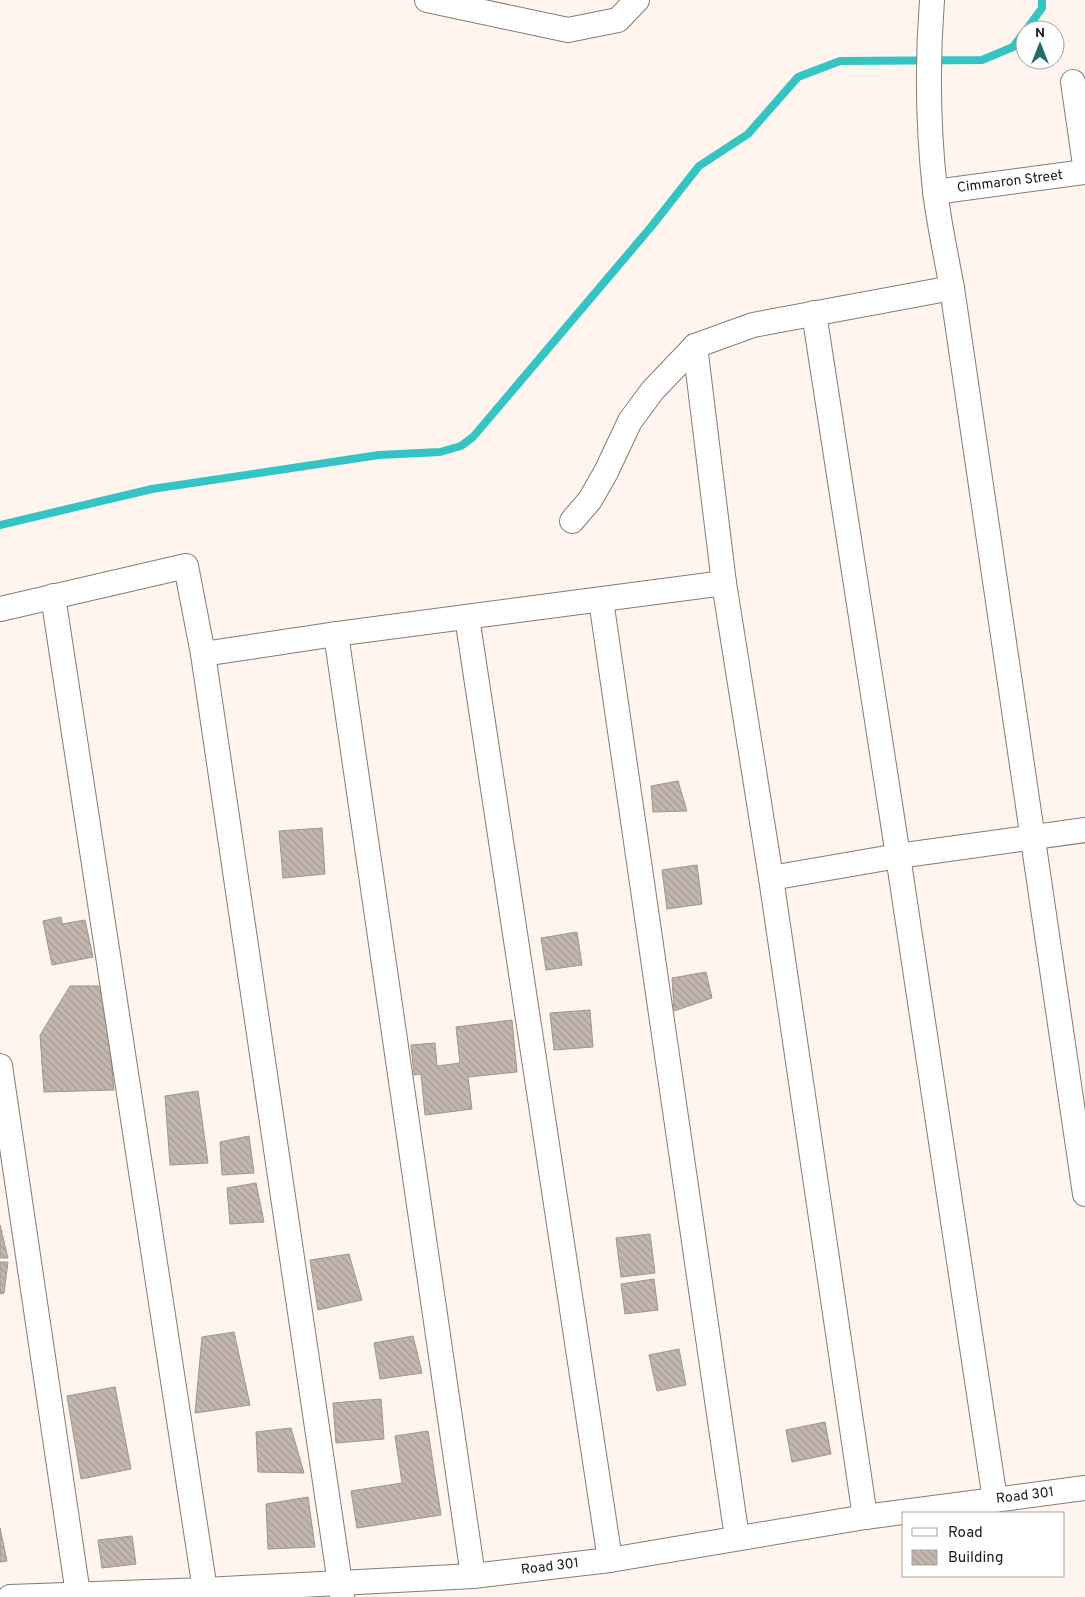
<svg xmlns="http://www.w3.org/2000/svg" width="1085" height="1597" viewBox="0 0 1085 1597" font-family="Overpass,sans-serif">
<defs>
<pattern id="building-back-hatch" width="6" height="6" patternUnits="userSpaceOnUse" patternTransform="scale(1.25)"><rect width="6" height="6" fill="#c2b6ae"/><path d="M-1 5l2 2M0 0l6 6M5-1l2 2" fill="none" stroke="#a69c95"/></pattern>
</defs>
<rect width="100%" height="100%" fill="#fff5ee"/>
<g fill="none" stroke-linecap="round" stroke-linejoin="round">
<g stroke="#34c4c4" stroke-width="8">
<polyline points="1026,30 1042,8 1042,0"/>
<polyline points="0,525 152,489 379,455 440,452 461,446 473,437 651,227 699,166 748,134 798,77 840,61 982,60 1013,47 1025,31"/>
</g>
</g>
<g fill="url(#building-back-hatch)" stroke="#a1958e">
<polygon points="678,781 687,811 653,812 651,786"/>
<polygon points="322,828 325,874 283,878 279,831"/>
<polygon points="697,865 702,904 667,909 662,870"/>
<polygon points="61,917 62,924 85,920 93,957 52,965 43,921"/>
<polygon points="577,932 582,965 546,970 541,938"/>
<polygon points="706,972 712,998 674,1011 672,978"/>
<polygon points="70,986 104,986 114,1090 44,1092 40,1035"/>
<polygon points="590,1010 593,1047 554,1050 550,1013"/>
<polygon points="512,1020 517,1072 468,1077 472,1109 425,1115 421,1074 414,1075 411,1045 435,1043 437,1066 460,1063 456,1027"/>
<polygon points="198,1091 208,1163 170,1165 165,1096"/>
<polygon points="249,1136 254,1173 222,1175 220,1142"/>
<polygon points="256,1183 264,1222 230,1224 227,1188"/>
<polygon points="0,1225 8,1258 0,1258"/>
<polygon points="650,1234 655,1273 621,1277 616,1238"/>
<polygon points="349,1254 362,1300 318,1310 310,1260"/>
<polygon points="0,1262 8,1262 4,1293 0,1294"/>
<polygon points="654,1279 658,1310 625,1314 621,1284"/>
<polygon points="234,1332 250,1405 195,1413 202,1337"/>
<polygon points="413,1336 422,1373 380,1379 374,1343"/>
<polygon points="679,1349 686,1385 657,1391 649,1355"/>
<polygon points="115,1387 131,1469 81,1479 67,1396"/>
<polygon points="381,1399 384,1439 336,1443 333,1403"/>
<polygon points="825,1422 831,1454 792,1462 786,1430"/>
<polygon points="291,1428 304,1473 258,1472 256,1432"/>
<polygon points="428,1431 441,1515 357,1528 351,1491 402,1483 395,1436"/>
<polygon points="308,1497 315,1547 268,1549 266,1504"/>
<polygon points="0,1528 7,1561 0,1562"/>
<polygon points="132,1536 136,1564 102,1568 98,1540"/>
</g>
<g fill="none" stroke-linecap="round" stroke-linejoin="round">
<defs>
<g id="minor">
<polyline points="427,0 568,30 618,20 637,0"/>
<path d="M932 0C927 64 928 127 935 191 939 223 946 256 952 288L1085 1194"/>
<polyline points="1073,82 1085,165"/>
<polyline points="935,192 1085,172"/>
<polyline points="814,313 898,856 995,1500"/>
<polyline points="695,346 724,583 771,878 898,856 1085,830"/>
<polyline points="572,521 590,500 606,472 630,421 653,390 695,346 753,325 952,288"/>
<polyline points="53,596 205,1590"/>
<polyline points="601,600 737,1538"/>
<polyline points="0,609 186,566 203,654 342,1597"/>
<polyline points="467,617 610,1560"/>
<polyline points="336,634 473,1576"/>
<polyline points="203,654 336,634 724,583"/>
<polyline points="771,878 865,1517"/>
<polyline points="0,1066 78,1594"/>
<polyline points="10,1597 205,1590 473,1576 610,1560 865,1517 1085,1488"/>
</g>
</defs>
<use href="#minor" stroke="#857b74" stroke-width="26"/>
<use href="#minor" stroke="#fff" stroke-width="24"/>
</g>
<g text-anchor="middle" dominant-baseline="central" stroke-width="4" stroke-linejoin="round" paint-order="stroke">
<g font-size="14" fill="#1c1815" stroke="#fff">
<text transform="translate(1010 182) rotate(-7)">Cimmaron Street</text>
<text transform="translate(1025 1496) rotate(-7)">Road 301</text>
<text transform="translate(550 1567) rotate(-7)">Road 301</text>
</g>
</g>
<rect x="902" y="1512" width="162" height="65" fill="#ffffff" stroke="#a4a3a1"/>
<rect x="912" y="1528" width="25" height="8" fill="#ffffff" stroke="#a4a3a1"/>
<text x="948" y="1537" font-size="15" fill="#1c1815">Road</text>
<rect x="912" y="1550" width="25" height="15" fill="url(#building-back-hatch)" stroke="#a4a3a1"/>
<text x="948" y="1562" font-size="15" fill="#1c1815">Building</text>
<g transform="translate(1040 45)"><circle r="24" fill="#ffffff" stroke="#a4a3a1"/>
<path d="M0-4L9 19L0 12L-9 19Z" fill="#226e6e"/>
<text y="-8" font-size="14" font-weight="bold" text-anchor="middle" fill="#1c1815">N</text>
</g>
</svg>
